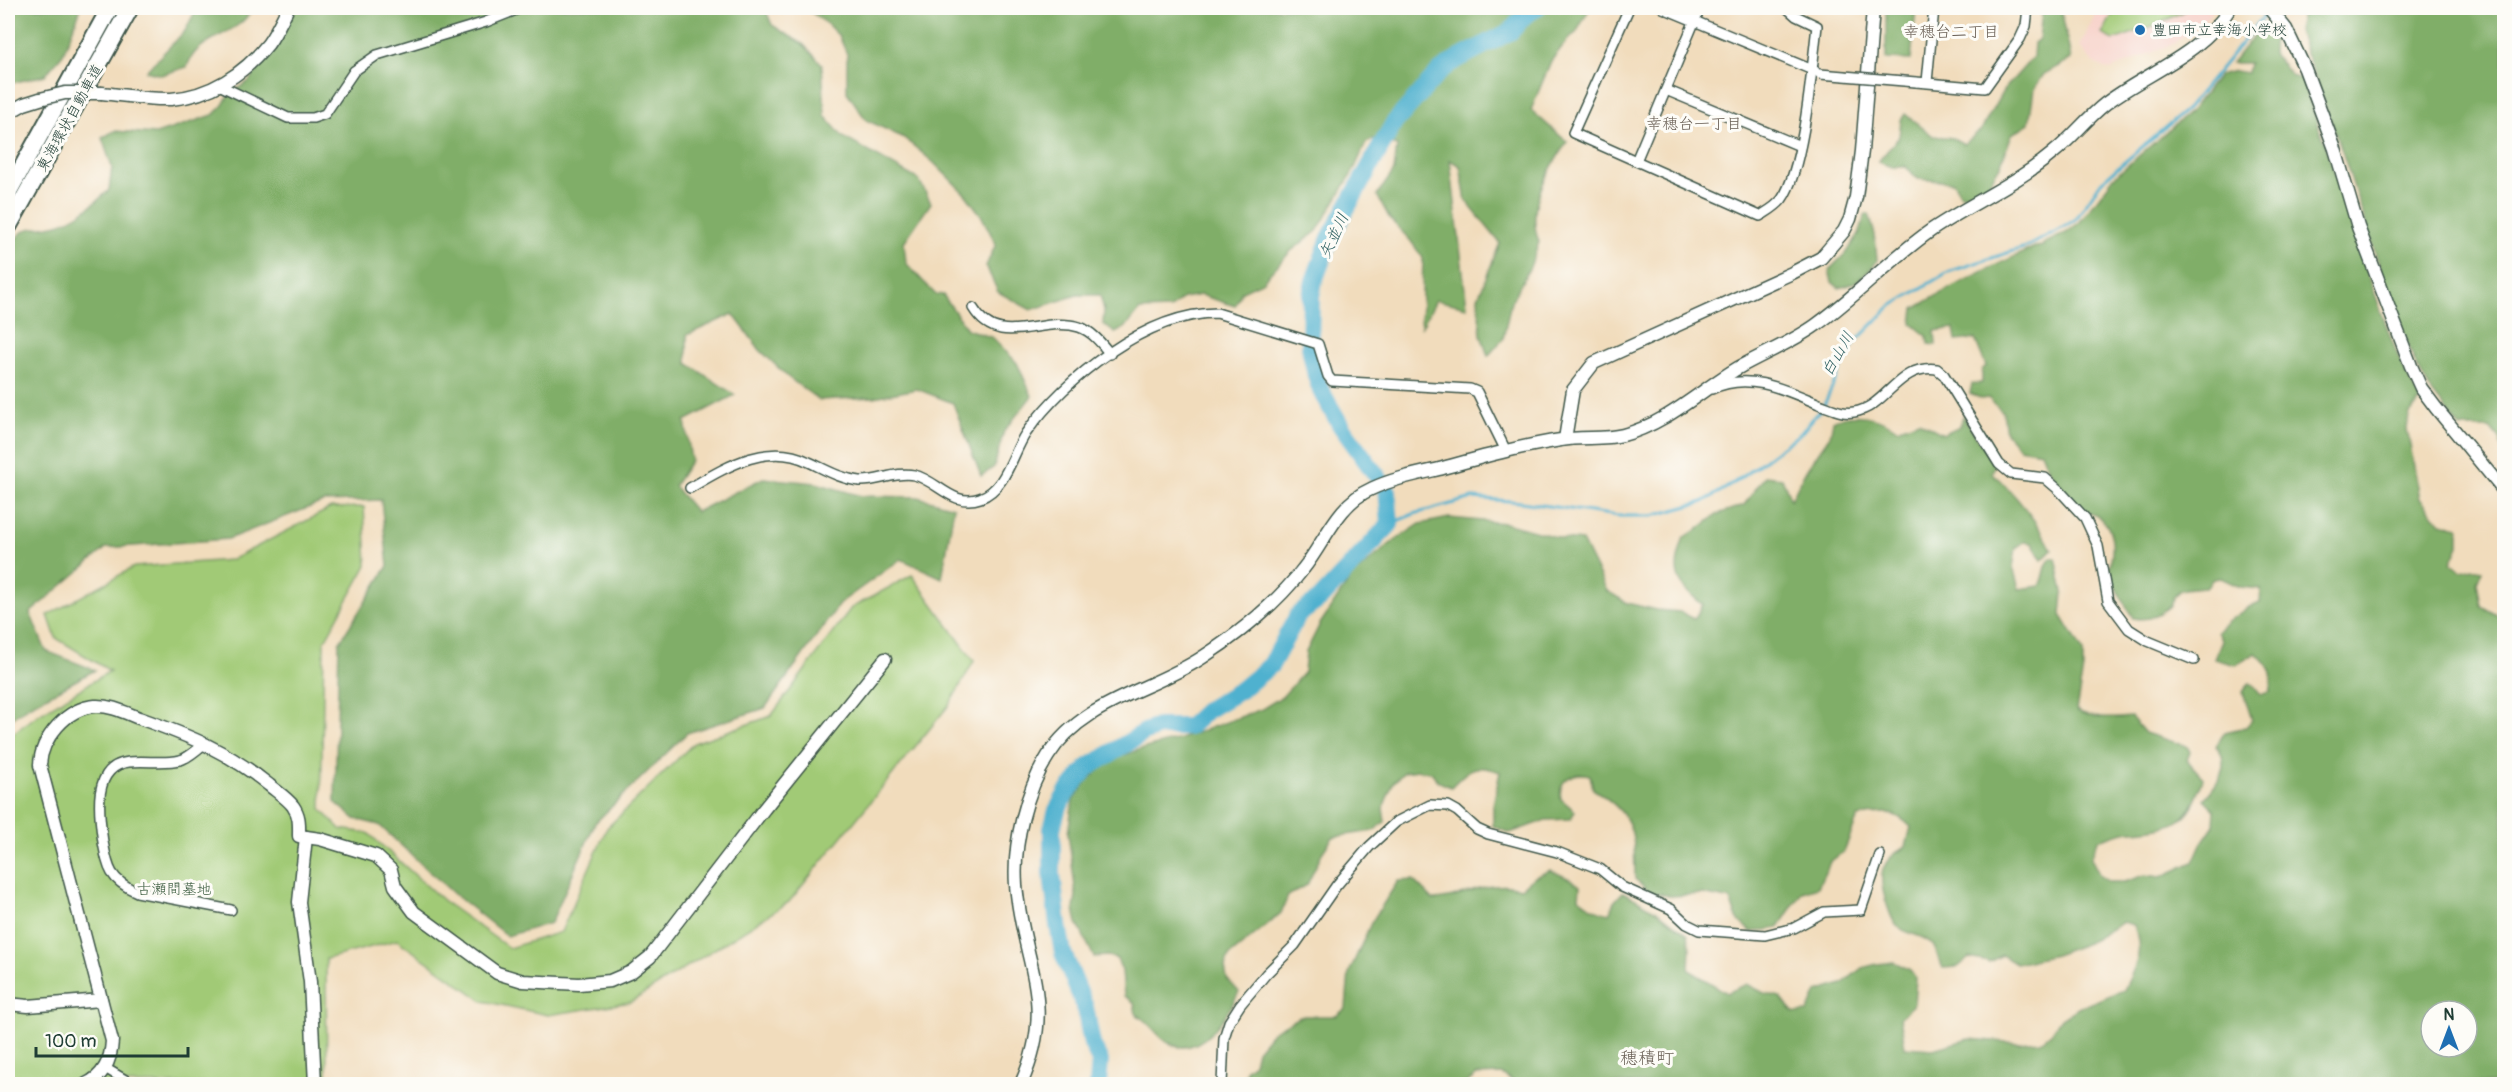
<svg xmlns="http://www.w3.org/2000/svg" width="2512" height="1092" viewBox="0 0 2512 1092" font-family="Pangolin,'Klee One',sans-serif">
<rect width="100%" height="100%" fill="#fdfcf7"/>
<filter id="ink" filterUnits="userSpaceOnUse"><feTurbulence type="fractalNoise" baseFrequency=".0167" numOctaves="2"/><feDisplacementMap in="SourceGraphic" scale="12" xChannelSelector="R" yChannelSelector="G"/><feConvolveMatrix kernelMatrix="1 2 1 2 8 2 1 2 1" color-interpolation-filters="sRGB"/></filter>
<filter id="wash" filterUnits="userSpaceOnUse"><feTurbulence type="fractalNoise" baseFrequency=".008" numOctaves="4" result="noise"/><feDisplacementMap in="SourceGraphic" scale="24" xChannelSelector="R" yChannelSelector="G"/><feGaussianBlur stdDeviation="1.35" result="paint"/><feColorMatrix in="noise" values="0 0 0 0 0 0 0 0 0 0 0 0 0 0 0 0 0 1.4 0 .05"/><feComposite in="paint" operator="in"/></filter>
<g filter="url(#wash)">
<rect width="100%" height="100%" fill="#f1dcbc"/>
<polygon fill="#f7d1c9" points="2098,8 2214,8 2210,16 2173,44 2110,70 2094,63 2080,47"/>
<g fill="#a1ca76" stroke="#608455" stroke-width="1.5">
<polygon points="2116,8 2189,8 2161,23 2114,40 2102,34"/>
<polygon points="364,507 367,565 324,642 321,809 340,829 368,833 446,903 509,948 561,932 607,828 694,743 771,716 851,608 912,575 974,661 949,705 789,902 631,1002 548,1015 483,1001 397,940 326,959 327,1084 8,1084 8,737 39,714 110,671 56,638 48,615 134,567 231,560 331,508"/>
</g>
<g fill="#80ae67" stroke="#50764e" stroke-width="1.5" fill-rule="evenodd">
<polygon points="8,8 81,8 63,54 45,75 8,84"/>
<path d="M197 8H253C238 38 197 34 187 67L161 75 146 71 185 31Z"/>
<path d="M296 8H765L772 25 803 44 822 64 825 116 843 137 919 180 931 203 904 242 906 263 935 294 943 295 967 329 993 338 1017 363 1032 396 1004 431 994 467 981 476 953 403 917 389 874 397 819 400 789 378 760 350 733 314 687 335V363L735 395 685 421 691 460 674 486 696 512 763 478 816 483 861 496 918 497 954 507 942 578 901 559 840 603 765 708 687 733 595 823 551 923 507 936 454 894 379 825 355 819 335 802 339 643 388 566 381 500 323 502 228 539 106 548 30 613 46 651 95 670 29 706 8 721V251C25 220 30 232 58 224 78 218 94 204 109 190L112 167 102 138 114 131 156 134 213 115 223 105 229 94 248 82 259 68 276 46Z"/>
<path d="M799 8H1590L1576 33 1569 38 1551 61 1531 110 1567 142C1548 171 1525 207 1539 242L1530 267 1511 302 1503 339 1488 356 1481 335 1478 298 1500 243 1466 201 1460 166 1450 160 1467 307 1436 300 1421 328 1423 258 1410 240 1390 219 1377 195 1394 171 1397 146 1373 139 1366 143 1353 172 1317 231 1291 251 1262 282 1242 291 1235 306 1201 295 1183 298 1170 309 1140 310 1125 328 1115 333 1103 324 1104 310 1100 295H1077L1031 310 998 292 986 266 996 244 981 215 966 195 933 162 904 138 866 120 847 92V54L839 36 828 25 811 12Z"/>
<polygon points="1886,8 1916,8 1911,60 1886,59"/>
<polygon points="2047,8 2061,8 2071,59 2044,74 2034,89 2029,123 2012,134 2000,166 1988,185 1978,192 1961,195 1953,182 1918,179 1906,167 1892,167 1878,162 1899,137 1901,120 1905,114 1933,136 1953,138 1964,144 1981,130 2003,91 2033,57 2034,43 2039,39 2042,13"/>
<polygon points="2303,8 2504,8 2504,455 2499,439 2490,428 2460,428 2429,388 2416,365 2387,289 2341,148 2298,31"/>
<path d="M2263 24H2276L2278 30 2274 34 2273 54 2291 75 2302 81C2329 151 2350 223 2375 294 2386 325 2402 373 2421 399L2409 415 2407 429 2420 499 2441 523 2459 527V545L2451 563 2461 571 2473 568 2482 570 2477 582 2481 606 2504 619V701L2497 706 2504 715V1084H1518L1502 1074 1477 1075 1465 1084H1237L1245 1079 1246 1069 1254 1063 1257 1050 1272 1032 1301 1016H1336L1346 1008 1349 973 1371 923 1398 881 1413 880 1433 900C1465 900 1486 878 1521 888L1533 878 1550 870 1570 879 1580 886 1579 898C1589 906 1596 911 1609 914L1614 902 1623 892 1658 912 1688 935 1690 946 1689 970 1727 993 1747 984 1764 993 1780 997 1794 1013 1808 1012 1817 992 1842 984 1862 968 1877 964 1894 962 1909 969 1916 978 1914 1004 1900 1018 1905 1047 1933 1049 1969 1039 2019 1043 2041 1041 2052 1032 2061 1018 2080 1007 2124 990C2136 965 2144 954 2134 925L2123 922 2088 943 2055 955 2016 964 2002 955 1989 962 1969 958 1958 967 1943 968C1937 960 1938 950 1931 943 1922 934 1907 935 1897 926 1892 921 1890 913 1887 905 1878 878 1878 861 1906 847L1911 827C1893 808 1881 812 1858 817L1844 851 1830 862 1818 887 1802 892 1778 928 1752 932C1739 924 1734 915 1731 900L1703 894 1672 896 1650 892 1635 879C1634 833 1637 816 1593 789L1590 775C1573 771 1557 780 1561 799L1575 811 1571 819 1546 820 1510 833 1493 826V805L1500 772C1475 763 1469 768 1451 787L1439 782 1431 772 1418 770 1404 772 1393 783 1383 808 1385 822 1373 831 1333 837 1322 853 1307 885 1288 896 1281 913 1229 956 1225 967 1227 979 1239 992C1227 1016 1199 1062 1167 1042 1156 1035 1150 1022 1136 1014L1134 1002 1124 996 1122 971 1117 959 1108 956 1094 957 1077 923 1074 909 1076 895 1068 833 1073 800 1088 780 1111 760 1138 750 1180 739 1262 709 1283 696 1304 672 1306 652 1320 624 1352 576 1390 544 1420 524 1449 518 1505 523 1563 539 1582 541 1607 591 1627 603 1656 610 1681 612 1694 619 1703 605C1674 581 1672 574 1684 537L1696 531 1718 514 1744 505 1765 476 1782 478 1791 500 1803 475 1830 436 1833 421C1852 410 1881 417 1897 429L1919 421 1943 434 1960 426 1963 416 1995 464 1992 473C2013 491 2040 525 2052 550L2042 560 2032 543 2024 542 2016 548 2013 567 2019 589 2040 586C2046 575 2043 567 2051 558H2056L2063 592 2061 615 2083 651V669L2076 710C2093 720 2111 719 2131 717L2145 733 2187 746 2190 752 2187 760 2203 778C2191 824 2174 828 2131 831 2120 832 2109 837 2098 840L2091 858 2100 876 2109 882H2124L2145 875 2161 877 2193 862 2201 844 2214 825 2215 810 2204 799C2218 784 2232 764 2216 746L2225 732 2246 727 2252 720 2243 692 2250 683 2261 695 2270 692C2275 674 2270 666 2256 653L2236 665 2214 659 2222 640 2217 632C2226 622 2248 606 2260 602L2261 589 2240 587 2221 578 2213 579 2206 587C2186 589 2176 585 2170 606 2157 616 2149 621 2133 618L2108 575C2113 555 2118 529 2097 516 2093 514 2088 513 2084 511 2063 497 2050 475 2041 452L2019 448 2006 433 2003 412 1988 398 1981 399 1970 393 1972 384 1982 383V370L1986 366 1975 339 1956 341 1954 328 1935 331 1936 345 1928 344 1927 336 1912 324 1914 309C1952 285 1994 266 2035 247L2044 246 2043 244 2066 233 2080 222 2114 177 2190 112 2219 75 2235 71 2247 73 2249 63H2232L2254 35 2259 34 2257 32ZM2431 1011H2467V1047H2431Z"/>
<path d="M1866 214H1869L1875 235 1877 261C1867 275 1855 285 1839 288L1832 282 1829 270 1848 251 1859 234Z"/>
</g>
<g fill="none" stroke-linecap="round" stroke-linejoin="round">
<polyline stroke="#50b1cf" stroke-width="3" points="1390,524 1414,514 1473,498 1521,502 1618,516 1652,516 1703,502 1731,485 1801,433 1824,405 1845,359 1856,341 1890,307 1948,272 2026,247 2064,227 2076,219 2101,182 2187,109 2268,11"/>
<polyline stroke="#50b1cf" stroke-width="18" points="1098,1084 1100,1061 1092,1044 1085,1007 1063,953 1058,925 1052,875 1052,829 1057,810 1067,792 1087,768 1145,732 1158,727 1189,727 1207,710 1242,689 1271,665 1298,615 1320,599 1390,524 1387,490 1341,426 1321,391 1316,376 1310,347 1311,296 1314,281 1330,238 1394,123 1440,71 1454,61 1511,31 1525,15 1537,8"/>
</g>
</g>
<g filter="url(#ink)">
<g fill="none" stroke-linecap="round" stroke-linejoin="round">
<defs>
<g id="street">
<path d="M1629 8 1573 133 1760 216C1768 211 1776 207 1782 199 1804 168 1812 67 1817 26L1796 16 1787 8"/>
<polyline points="1663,8 1815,71"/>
<polyline points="1916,82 1985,88 2020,39 2026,26 2028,8"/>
<polyline points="1927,82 1934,8"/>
<polyline points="219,85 288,118 313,118 325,114 354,71 377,55 486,22 521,8"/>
<polyline points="1666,90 1800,146"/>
<polyline points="1636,161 1700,8"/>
<path d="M973 308C999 351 1042 315 1079 327 1092 331 1102 344 1110 354"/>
<path d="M1712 389C1748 371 1786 390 1819 404 1831 408 1841 414 1854 412 1887 407 1897 364 1937 369L1944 375 1999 464 2011 474 2045 478 2059 490 2085 518 2098 546 2108 601 2129 629 2148 641 2194 660"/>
<path d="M690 488C726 467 767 441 809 462 826 470 841 479 860 481 877 482 897 471 914 475 937 480 953 508 980 498 1006 489 1012 454 1026 433 1065 378 1147 313 1217 313L1318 344 1328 376 1332 381 1470 389 1477 392 1506 451"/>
<path d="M206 743C198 748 189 758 180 760 164 764 145 760 129 762 91 766 99 815 103 842 108 869 110 880 137 892L231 910"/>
<polyline points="105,1068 132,1084"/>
<polyline points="1222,1084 1224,1038 1229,1022 1240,1005 1266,974 1295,945 1336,886 1369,847 1396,822 1430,805 1448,806 1457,811 1477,829 1488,834 1557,852 1600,869 1622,887 1671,909 1687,924 1699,930 1765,935 1794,928 1824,912 1861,910 1880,855"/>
</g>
<g id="secondary">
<polyline points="2269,8 2286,29 2305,69 2335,149 2358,227 2411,366 2421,388 2436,408 2504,491"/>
<path d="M102 93C124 95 149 100 171 99 210 96 244 74 268 44 276 33 282 19 288 8"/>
<polyline points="8,113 24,104 40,99"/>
<polyline points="1565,439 1573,390 1594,363 1792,273 1821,258 1844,231 1850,219 1856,197 1862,151 1873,8"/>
<polyline points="306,837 299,902 310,982 315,1084"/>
<polyline points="8,1004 28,1006 101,1000"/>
<path d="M86 1084C104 1076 111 1060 112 1041L40 765C41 738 67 708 95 706 110 705 126 713 139 718 190 736 227 751 269 785 276 791 287 798 293 806 300 816 299 824 299 836L320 839 376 856 391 870 395 886 414 912 497 973 523 981 579 984 610 981 631 972 650 957 764 809 885 659"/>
<path d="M1021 1084C1058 1002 1023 965 1016 885 1013 843 1026 791 1048 756 1082 701 1152 691 1203 657 1240 633 1276 604 1303 569 1325 542 1337 504 1371 489 1392 479 1417 474 1439 469 1479 458 1520 446 1561 440 1581 436 1603 440 1623 435 1666 424 1701 390 1738 368 1764 353 1791 343 1816 325 1857 296 1891 258 1933 229 1972 203 2016 184 2053 153 2072 138 2086 119 2105 104 2147 72 2202 55 2230 8"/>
</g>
<g id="highway">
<polyline points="8,193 110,8"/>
<polyline points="8,227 130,8"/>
</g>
</defs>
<use href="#street" stroke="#3e5548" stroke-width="12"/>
<use href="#secondary" stroke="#3e5548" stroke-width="15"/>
<use href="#highway" stroke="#3e5548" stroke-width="20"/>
<use href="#street" stroke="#fff" stroke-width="9"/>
<use href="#secondary" stroke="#fff" stroke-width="12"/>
<use href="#highway" stroke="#fff" stroke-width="16"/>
<defs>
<polyline id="street-bridge" points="1820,74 1916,82"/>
<polyline id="secondary-bridge" points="40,99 65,93 102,93"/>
</defs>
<use href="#street-bridge" stroke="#3e5548" stroke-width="12" stroke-linecap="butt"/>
<use href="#secondary-bridge" stroke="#3e5548" stroke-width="15" stroke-linecap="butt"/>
<use href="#street-bridge" stroke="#fff" stroke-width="9"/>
<use href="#secondary-bridge" stroke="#fff" stroke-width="12"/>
</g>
</g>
<circle fill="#1f6fb2" stroke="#fdfcf7" stroke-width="2" cx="2140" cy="30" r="6"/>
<g text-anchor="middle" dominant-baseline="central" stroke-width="6" stroke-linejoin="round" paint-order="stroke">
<g font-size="15" fill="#1f3d34" stroke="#fdfcf7" text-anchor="start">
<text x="2152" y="30">豊田市立幸海小学校</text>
</g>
<g font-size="15" fill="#1f3d34" stroke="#fdfcf7">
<text transform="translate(70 118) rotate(-61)">東海環状自動車道</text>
</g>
<g font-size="15" fill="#406044" stroke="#fdfcf7">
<text x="174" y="889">古瀬間墓地</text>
</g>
<g font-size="16" fill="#6a6056" stroke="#fdfcf7">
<text x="1951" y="32">幸穂台二丁目</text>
<text x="1694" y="124">幸穂台一丁目</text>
</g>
<g font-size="16" font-style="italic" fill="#2e6062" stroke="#fdfcf7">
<text transform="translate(1334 236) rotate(-65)">矢並川</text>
<text transform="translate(1838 354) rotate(-60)">白山川</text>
</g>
<g font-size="18" fill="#6a6056" stroke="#fdfcf7">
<text x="1647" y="1058">穂積町</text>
</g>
</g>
<rect width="2512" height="1092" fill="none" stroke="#fdfcf7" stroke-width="30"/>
<g transform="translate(2449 1029)"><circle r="28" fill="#fdfcf7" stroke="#a4b0a9" stroke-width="1.5"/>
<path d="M0-4.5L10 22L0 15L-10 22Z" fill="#1f6fb2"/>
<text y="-9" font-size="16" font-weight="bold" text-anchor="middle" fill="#1f3d34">N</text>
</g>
<path d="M36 1047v9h152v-9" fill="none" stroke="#1f3d34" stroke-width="3"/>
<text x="45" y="1047" font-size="18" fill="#1f3d34" stroke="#fdfcf7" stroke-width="4.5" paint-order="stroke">100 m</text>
</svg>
